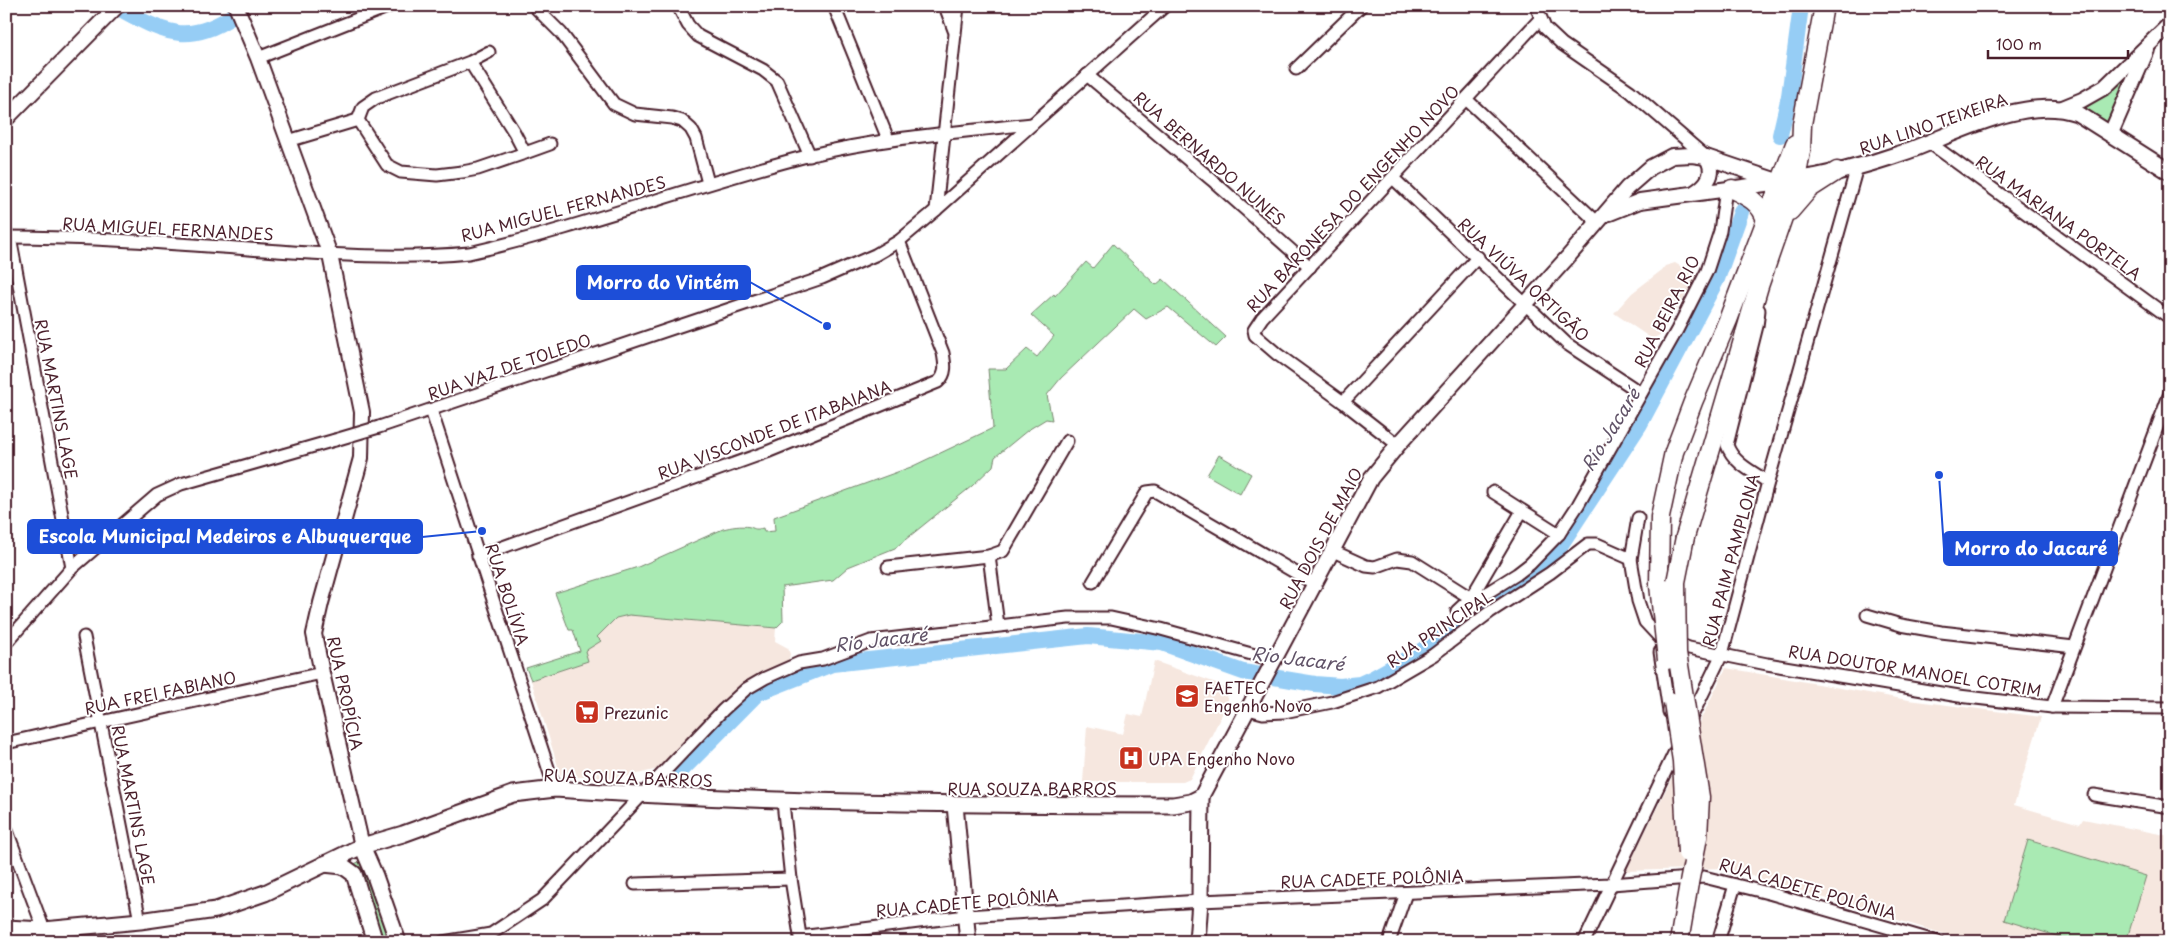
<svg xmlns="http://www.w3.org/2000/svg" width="2176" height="948" viewBox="0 0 2176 948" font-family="'Playpen Sans',sans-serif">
<rect width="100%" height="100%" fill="#fff"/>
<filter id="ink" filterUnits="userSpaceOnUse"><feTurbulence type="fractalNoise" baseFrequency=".02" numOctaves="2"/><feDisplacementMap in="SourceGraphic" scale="10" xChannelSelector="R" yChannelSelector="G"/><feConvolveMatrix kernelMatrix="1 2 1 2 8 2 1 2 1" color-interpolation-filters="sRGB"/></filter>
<g filter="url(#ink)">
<g fill="#f6e7df">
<polygon points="1675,263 1697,276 1662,334 1652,339 1614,313 1632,293 1662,270 1665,266"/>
<polygon points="629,615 776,628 775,641 788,648 790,654 789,659 782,668 739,693 658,769 617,779 561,776 531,680 587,661 584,651 600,641 597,637 616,618"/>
<polygon points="1154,661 1216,683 1226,690 1227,694 1228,702 1190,779 1183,782 1083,782 1087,726 1123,734 1128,714 1142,717"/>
<polygon points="1726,668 1908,700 2041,717 2014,805 2080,824 2083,819 2170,836 2170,942 1971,942 1725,868 1626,871"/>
</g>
<g fill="#a9eab3" stroke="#7a846f">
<polygon points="2135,64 2108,124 2083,110 2104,95"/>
<path d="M1113 244 1156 285 1163 279 1226 337 1216 347 1168 307 1146 319 1134 309 1061 378 1047 395 1052 420 1046 419 1028 430 995 457 993 466 972 486 895 548 848 567 833 580 782 587 783 621 776 628 629 615 616 618 597 637 601 641 585 651 588 661 531 680 526 668 580 651 573 630H569L555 593 638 567 723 529C731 527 741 525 750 527 755 529 756 530 763 528L764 532 775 531 774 517 911 467 993 428 988 369H1006L1027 349 1037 357 1054 336 1031 315 1054 294 1055 296 1086 262 1093 268Z"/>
<polygon points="1219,455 1251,474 1240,494 1207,475"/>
<polygon points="2028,840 2146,876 2126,942 2076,942 2004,920"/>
<polygon points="361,861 392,942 381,942 362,877 354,864"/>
</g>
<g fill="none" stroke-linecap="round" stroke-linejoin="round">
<g stroke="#96cdf5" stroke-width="16">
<path d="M124 11C169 36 191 44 236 14"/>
<polyline points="1780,135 1789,96 1801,6"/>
<polyline points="681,771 758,693 832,664 1088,636 1162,643 1243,672 1315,684 1340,686 1360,684 1373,678 1421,651 1512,590 1554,555 1640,424 1717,279 1741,212"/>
</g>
<defs>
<g id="minor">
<polyline points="534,6 561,33 614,104 635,114 672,118 682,121 691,129 696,138 708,183"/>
<polyline points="678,6 688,25 698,36 763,70 777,81 810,156"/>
<polyline points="834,6 888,139"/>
<polyline points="945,6 954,30"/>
<polyline points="1536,6 1545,28 1562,44 1630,91 1706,157"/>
<polyline points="258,58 390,6"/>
<polyline points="470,62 514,132 525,153 478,169 462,172 437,175 401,172 387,165 358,120 363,107 376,98 470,62 489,52"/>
<polyline points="1296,69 1361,6"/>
<polyline points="1087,75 1212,180 1310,267"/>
<polyline points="1466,99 1598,223"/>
<polyline points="288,141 358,120"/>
<polyline points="1930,143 2170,318"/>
<polyline points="525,153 550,144"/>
<polyline points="1393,178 1567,344 1641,393"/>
<polyline points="936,210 958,6"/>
<path d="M6 237C87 237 168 243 249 249 322 254 396 260 469 253 584 227 694 185 807 156 881 138 956 132 1032 124"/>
<polyline points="10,237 72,568"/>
<path d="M1759 310 1757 326 1727 445C1733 463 1753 472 1768 482"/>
<polyline points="1343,402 1478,257"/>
<polyline points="431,410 555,789"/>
<polyline points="379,427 822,278 875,255 899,241 936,210 1165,6"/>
<polyline points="1398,445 1343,402 1277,354 1255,335 1254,330 1262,318 1540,19"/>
<polyline points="1493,492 1559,534"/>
<polyline points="1522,511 1471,598 1457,611 1459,616 1464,615 1485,594 1517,574 1530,564 1559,534 1578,505 1677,330 1707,271 1720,231 1726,189"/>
<polyline points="1638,518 1631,559 1638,601 1645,622 1659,637 1689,648 1767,664 1959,696 2052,707 2170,708"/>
<polyline points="1333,551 1366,566 1375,567 1397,559 1412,561 1477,602"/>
<path d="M478 556 767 452 938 382C947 374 945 364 943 353L899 241"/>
<polyline points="989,556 998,625"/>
<polyline points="888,567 989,556 1003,551 1067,441"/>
<polyline points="1093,582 1147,492 1155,491 1315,584"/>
<polyline points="1867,615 1901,625 1941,632 2074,647"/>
<polyline points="84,637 140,921"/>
<polyline points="6,643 72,568 157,495 181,484 335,440"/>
<polyline points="1660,652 1669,712"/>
<polyline points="2052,707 2170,393"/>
<polyline points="1248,709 1263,713 1284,712 1332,702 1378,687 1433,655 1490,612 1550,573 1588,544 1597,544 1631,559"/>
<polyline points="1688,724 1722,654 1768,482 1857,167"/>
<polyline points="6,743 322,673"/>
<polyline points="2094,795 2170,807"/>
<polyline points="783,802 791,879 801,942"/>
<polyline points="6,828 44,930"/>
<polyline points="635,884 791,879"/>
<polyline points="800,937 966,916 1200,901 1611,884 1704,877 1772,894 1938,942"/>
<polyline points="443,942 491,934 542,900 723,710 746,689 765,678 799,663 823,659 871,641 1068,618 1111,618 1161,629 1273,660"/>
<polyline points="1389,942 1406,893"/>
<polyline points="1584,942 1679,743"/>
<polyline points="1718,942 1735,885"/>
</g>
<g id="tertiary">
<polyline points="236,6 258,58 330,255 362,412 361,458 321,603 314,634 322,673 362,846"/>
<polyline points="2060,109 2082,100 2105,87 2170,24"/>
<polyline points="6,119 117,6"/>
<polyline points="2111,133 2147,50"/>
<path d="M1694 193C1708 184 1717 172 1706 157"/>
<polyline points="1610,213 1640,201 1780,182"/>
<polyline points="1201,797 1371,478 1398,445 1567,258 1627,188 1651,167 1672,156 1692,155 1706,157 1780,182"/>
</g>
<g id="secondary">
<path d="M1787 181C1826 176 1865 166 1902 153 1952 136 2023 94 2077 113L2170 172"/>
<polyline points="955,805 968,942"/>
<polyline points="362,846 375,876 398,942"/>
<polyline points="324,864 343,866 354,874 375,942"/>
<path d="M6 928 44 930 140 921 216 910 265 893 362 846 403 834 513 794 555 789C761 803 966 805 1173 805L1191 802 1201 797"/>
<polyline points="1197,942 1200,901 1201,797"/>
</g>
<g id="primary">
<path d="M1732 189C1747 196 1762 203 1766 221"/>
<polyline points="1790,211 1809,189 1837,171"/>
<polyline points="1685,537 1759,286 1796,180 1801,151 1802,124 1824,6"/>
<polyline points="1659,585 1660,517 1674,452 1693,402 1728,320 1795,144"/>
<polyline points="1679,942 1689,883"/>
</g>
</defs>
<use href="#minor" stroke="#4a1f2b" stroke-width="15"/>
<use href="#tertiary" stroke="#4a1f2b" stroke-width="18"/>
<use href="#secondary" stroke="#4a1f2b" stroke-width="19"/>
<use href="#primary" stroke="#4a1f2b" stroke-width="21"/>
<use href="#minor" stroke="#fff" stroke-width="11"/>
<use href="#tertiary" stroke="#fff" stroke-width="14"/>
<use href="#secondary" stroke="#fff" stroke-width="15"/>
<use href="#primary" stroke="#fff" stroke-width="18"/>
<defs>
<polyline id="minor-bridge" points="335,440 379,427"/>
<g id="primary-bridge">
<polyline points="1685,537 1676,582 1677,653 1700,797 1698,837 1689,883"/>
<polyline points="1659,585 1667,660"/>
<polyline points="1673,702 1682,761 1687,853"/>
</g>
</defs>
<use href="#minor-bridge" stroke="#4a1f2b" stroke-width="15" stroke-linecap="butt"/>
<use href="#primary-bridge" stroke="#4a1f2b" stroke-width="21" stroke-linecap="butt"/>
<use href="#minor-bridge" stroke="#fff" stroke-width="11"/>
<use href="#primary-bridge" stroke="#fff" stroke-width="18"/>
</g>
</g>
<defs>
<symbol id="school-square" viewBox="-11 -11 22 22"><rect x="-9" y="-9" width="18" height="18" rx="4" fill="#c8321e" stroke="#fff"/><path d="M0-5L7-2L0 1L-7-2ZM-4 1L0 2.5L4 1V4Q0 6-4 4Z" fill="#fff"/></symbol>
<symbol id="supermarket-square" viewBox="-11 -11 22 22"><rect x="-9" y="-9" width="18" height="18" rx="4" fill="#c8321e" stroke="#fff"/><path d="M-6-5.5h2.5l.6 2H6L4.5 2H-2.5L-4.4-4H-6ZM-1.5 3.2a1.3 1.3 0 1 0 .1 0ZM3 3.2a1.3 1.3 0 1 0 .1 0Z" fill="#fff"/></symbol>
<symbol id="hospital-square" viewBox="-11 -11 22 22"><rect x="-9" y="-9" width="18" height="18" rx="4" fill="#c8321e" stroke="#fff"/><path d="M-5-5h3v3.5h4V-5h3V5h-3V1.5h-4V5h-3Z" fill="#fff"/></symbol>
</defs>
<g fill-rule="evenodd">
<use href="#school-square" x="1173" y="682" width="28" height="28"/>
<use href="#supermarket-square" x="573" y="698" width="28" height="28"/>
<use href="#hospital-square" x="1117" y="744" width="28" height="28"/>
</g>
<g text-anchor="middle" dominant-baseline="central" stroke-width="4" stroke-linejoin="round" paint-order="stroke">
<g font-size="16" fill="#4a1f2b" stroke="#fff">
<text transform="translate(1933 123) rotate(-19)">RUA LINO TEIXEIRA</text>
<text transform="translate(1210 158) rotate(41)">RUA BERNARDO NUNES</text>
<text transform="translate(1352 198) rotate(-47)">RUA BARONESA DO ENGENHO NOVO</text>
<text transform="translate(563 208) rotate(-15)">RUA MIGUEL FERNANDES</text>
<text transform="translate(2059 217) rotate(36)">RUA MARIANA PORTELA</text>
<text transform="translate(168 228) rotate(3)">RUA MIGUEL FERNANDES</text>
<text transform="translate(1524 279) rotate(43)">RUA VIÚVA ORTIGÃO</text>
<text transform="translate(1666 311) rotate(-63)">RUA BEIRA RIO</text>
<text transform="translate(509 366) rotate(-19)">RUA VAZ DE TOLEDO</text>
<text transform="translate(57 399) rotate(79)">RUA MARTINS LAGE</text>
<text transform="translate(774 429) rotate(-21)">RUA VISCONDE DE ITABAIANA</text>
<text transform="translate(1320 538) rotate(-62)">RUA DOIS DE MAIO</text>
<text transform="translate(1730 560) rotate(-75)">RUA PAIM PAMPLONA</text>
<text transform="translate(508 594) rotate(72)">RUA BOLÍVIA</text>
<text transform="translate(1439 628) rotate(-34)">RUA PRINCIPAL</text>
<text transform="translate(1915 670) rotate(9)">RUA DOUTOR MANOEL COTRIM</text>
<text transform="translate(160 692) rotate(-12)">RUA FREI FABIANO</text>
<text transform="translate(346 693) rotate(78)">RUA PROPÍCIA</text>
<text transform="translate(628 777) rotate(2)">RUA SOUZA BARROS</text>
<text x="1032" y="788">RUA SOUZA BARROS</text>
<text transform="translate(134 805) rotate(79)">RUA MARTINS LAGE</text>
<text transform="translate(1372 878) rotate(-2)">RUA CADETE POLÔNIA</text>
<text transform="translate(1808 888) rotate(16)">RUA CADETE POLÔNIA</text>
<text transform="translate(967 902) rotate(-5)">RUA CADETE POLÔNIA</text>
</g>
<g font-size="16" fill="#4a1f2b" stroke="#fff" text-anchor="start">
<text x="1204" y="687">FAETEC<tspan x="1204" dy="18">Engenho Novo</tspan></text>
<text x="604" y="712">Prezunic</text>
<text x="1148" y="758">UPA Engenho Novo</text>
</g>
<g font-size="18" font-style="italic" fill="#615368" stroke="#fff">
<text transform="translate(1610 429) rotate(-58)">Rio Jacaré</text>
<text transform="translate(881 639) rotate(-7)">Rio Jacaré</text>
<text transform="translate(1298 658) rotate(7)">Rio Jacaré</text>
</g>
</g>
<path fill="none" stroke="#1d4ed8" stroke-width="2" d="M827 326L750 282M482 531L422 537M1939 475L1944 549"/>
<g fill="#1d4ed8" stroke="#fff" stroke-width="2">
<circle cx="827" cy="326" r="5"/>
<circle cx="482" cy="531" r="5"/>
<circle cx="1939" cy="475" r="5"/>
</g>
<g fill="#1d4ed8" stroke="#1d4ed8" stroke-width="2">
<rect x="577" y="266" width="173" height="33" rx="5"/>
<rect x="28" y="520" width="394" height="33" rx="5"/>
<rect x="1944" y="532" width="173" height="33" rx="5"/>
</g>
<g font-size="18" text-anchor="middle" font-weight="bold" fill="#fff">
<text x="663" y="289">Morro do Vintém</text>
<text x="225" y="543">Escola Municipal Medeiros e Albuquerque</text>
<text x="2031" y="555">Morro do Jacaré</text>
</g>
<rect width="2176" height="948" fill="none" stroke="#fff" stroke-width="25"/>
<rect x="12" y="12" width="2151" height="923" fill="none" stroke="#4a1f2b" stroke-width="2" filter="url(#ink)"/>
<path d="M1988 50v8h140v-8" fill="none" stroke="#4a1f2b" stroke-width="2.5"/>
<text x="1996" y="50" font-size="15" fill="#4a1f2b" stroke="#ffffff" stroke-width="4" paint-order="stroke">100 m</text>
</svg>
